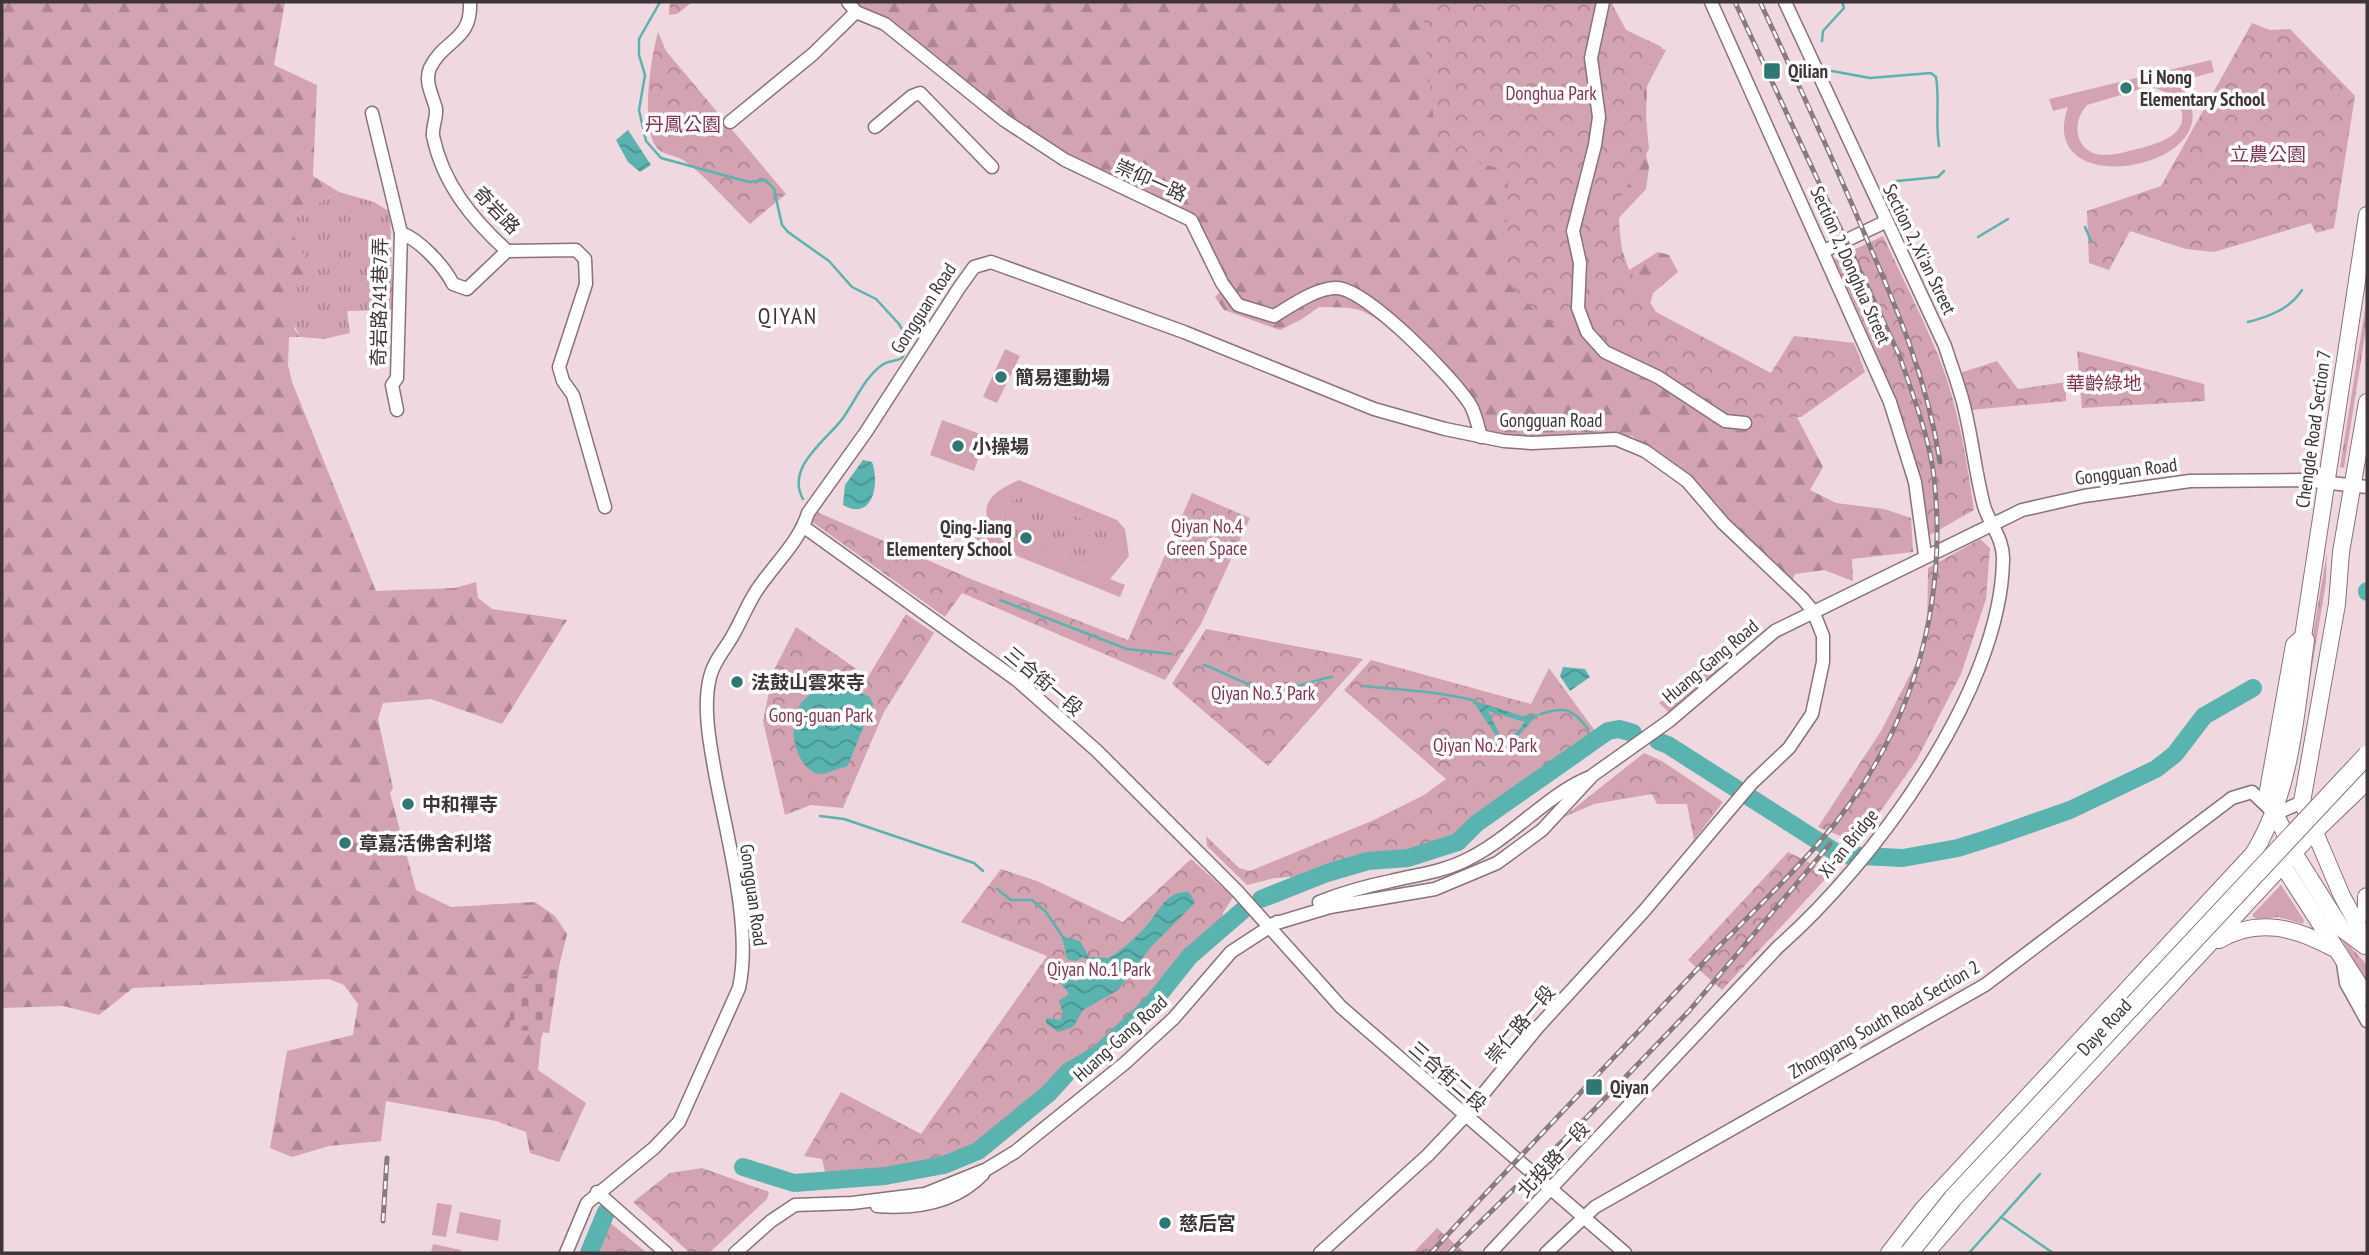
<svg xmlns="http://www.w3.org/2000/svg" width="2369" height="1255" viewBox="0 0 2369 1255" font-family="'PT Sans Narrow','Noto Sans TC',sans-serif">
<defs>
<pattern id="grass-tufts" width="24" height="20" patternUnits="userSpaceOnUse" patternTransform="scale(1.75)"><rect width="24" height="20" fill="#d3a3b2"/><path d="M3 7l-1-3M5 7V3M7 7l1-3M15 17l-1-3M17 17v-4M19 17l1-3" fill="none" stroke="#ad8692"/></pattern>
<pattern id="forest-firs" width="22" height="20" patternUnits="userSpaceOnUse" patternTransform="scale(1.75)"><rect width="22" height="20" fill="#d3a3b2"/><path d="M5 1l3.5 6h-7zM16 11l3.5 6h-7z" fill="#ad8692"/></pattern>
<pattern id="cemetery-stones" width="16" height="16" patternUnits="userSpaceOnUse" patternTransform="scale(1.75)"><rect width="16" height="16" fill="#d3a3b2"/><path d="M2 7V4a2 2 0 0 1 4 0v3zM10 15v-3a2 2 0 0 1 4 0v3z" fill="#ad8692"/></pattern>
<pattern id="park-crowns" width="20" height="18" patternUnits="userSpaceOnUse" patternTransform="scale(1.75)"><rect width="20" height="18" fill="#d3a3b2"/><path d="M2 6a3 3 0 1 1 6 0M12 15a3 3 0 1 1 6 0" fill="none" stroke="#ad8692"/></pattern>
<pattern id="water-waves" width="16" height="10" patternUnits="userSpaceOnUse" patternTransform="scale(1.75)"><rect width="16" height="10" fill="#59b3af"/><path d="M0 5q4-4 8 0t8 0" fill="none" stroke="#4b928f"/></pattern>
</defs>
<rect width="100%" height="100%" fill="#efd8df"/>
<g fill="url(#grass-tufts)">
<path d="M339 192 374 202 390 212 393 310 347 311 350 333 324 339 301 337C282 313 286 252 285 220Z"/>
<polygon points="2367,297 2367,322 2344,468 2340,467"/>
<path d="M1019 498H1029L1102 526 1113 542 1108 560 1090 569 1011 538C999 522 998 505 1019 498Z"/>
<polygon points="2327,552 2326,582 2307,698 2310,652"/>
<polygon points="2281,885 2304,920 2303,924 2279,917 2256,919 2252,915"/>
<polygon points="2338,933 2367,965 2367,983"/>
</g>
<g fill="url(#forest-firs)">
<polygon points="2,2 285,2 274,65 317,85 313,176 339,192 285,220 312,269 288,296 295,330 301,337 289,337 288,365 292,382 376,591 455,588 476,582 478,598 492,609 567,620 502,724 431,699 383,703 378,719 393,788 390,793 416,890 451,907 535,902 555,916 567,934 541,1040 538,1070 586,1103 559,1162 530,1153 526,1132 496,1121 386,1101 381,1141 329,1146 292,1157 270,1148 287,1051 353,1035 358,1004 344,985 329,979 133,988 99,1015 63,1006 2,1008"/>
<path d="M848 2H1613L1611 8 1623 35 1666 50 1647 86 1645 151 1649 167 1646 189 1618 219 1622 250 1629 270 1658 252 1669 255 1678 272 1653 293 1647 315 1696 344 1733 354 1750 372 1794 393 1797 417 1823 467 1810 490 1836 503 1884 509 1911 518 1913 552 1852 559 1853 581 1824 570 1795 574 1791 583 1675 466 1632 436 1582 434 1529 439 1488 435C1464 400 1401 327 1362 311 1350 306 1332 308 1319 307L1302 319 1280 330 1224 310 1215 297 1223 289 1192 224 1072 171Z"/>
</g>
<polygon fill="url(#cemetery-stones)" points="559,967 549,1033 510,1029 510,980"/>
<g fill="url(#park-crowns)">
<polygon points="670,2 692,2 677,14 669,15"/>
<polygon points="1422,2 1611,2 1626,30 1662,47 1642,75 1649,149 1618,202 1621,256 1656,312 1771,373 1794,336 1854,343 1865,372 1801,417 1715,418 1612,352 1540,316 1504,278 1508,184 1501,169 1442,152 1436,144"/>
<polygon points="2252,23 2270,30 2290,29 2355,96 2334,228 2316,233 2311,223 2214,252 2186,249 2130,231 2109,270 2089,263 2087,211 2161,186"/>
<path d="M658 32 666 51 786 194 750 224C732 207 702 172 683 160 673 154 662 156 655 145 641 122 651 57 658 32Z"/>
<path d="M1883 236C1900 273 1919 310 1935 348 1957 399 1966 455 1974 510L1930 535C1914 434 1877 351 1834 259Z"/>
<polygon points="2077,351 2204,384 2205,401 2082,408"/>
<polygon points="1997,361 2018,389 2066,382 2066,401 1971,410 1960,373"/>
<polygon points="1192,493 1250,518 1201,624 1165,680 962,593 945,617 811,521 817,512 971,579 1128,640"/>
<polygon points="1980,539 1990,548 1986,599 1961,674 1916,761 1858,843 1818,827 1881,731 1927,642 1928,568"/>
<polygon points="906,614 934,633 884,712 843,808 811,805 785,815 763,721 773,672 796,627 868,677"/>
<polygon points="1206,629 1363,659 1268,766 1172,684"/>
<polygon points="1371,660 1531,704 1549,668 1598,735 1474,814 1453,836 1408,852 1368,859 1356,868 1339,873 1275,878 1247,885 1207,846 1206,836 1239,868 1250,871 1374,820 1424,795 1446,779 1344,690"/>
<polygon points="1717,665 1722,671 1670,713 1659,703"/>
<polygon points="1644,753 1662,761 1723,802 1694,840 1687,804 1657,804 1652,794 1594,804 1562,818"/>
<polygon points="1788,852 1831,873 1722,990 1688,960"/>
<polygon points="1191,859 1233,897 1223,913 1223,918 1180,959 1149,997 1095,1048 1072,1061 1051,1085 978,1146 941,1161 902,1167 825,1172 822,1159 804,1156 841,1092 921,1134 1047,956 961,922 1001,869 1037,881 1123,922"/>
<polygon points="702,1168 769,1192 767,1199 709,1253 690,1253 633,1202 670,1173"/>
<polygon points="608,1221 647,1253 596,1253"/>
<polygon points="1437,1228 1465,1253 1413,1253"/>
</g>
<g fill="#d3a3b2" fill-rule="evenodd">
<path d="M2211 60 2214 72 2176 82C2185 89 2190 97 2192 109 2205 173 2036 198 2068 107L2053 111 2049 99ZM2151 86 2174 96C2200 132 2160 144 2133 150 2121 153 2108 157 2096 154 2073 147 2073 120 2087 105Z"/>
<polygon points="1005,349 1020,356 997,403 983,397"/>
<polygon points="942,420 986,436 974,471 930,455"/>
<path d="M1019 480 1117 520 1125 529 1129 556 1110 579 1125 585 1120 597 975 539 980 525 992 530C977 503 994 491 1019 480ZM1019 498H1029L1102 526 1112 542 1108 560 1090 569 1011 538C999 522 998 505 1019 498Z"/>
<polygon points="437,1203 452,1205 446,1237 432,1235"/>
<polygon points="460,1212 501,1220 498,1241 456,1233"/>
<polygon points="433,1244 461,1250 460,1253 431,1253"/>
</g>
<g fill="url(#water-waves)" fill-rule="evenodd">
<polygon points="628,130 651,165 640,172 628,162 616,140"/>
<path d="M863 460 872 462C880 483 873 522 843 505L845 485Z"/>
<polygon points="1563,667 1585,669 1590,677 1570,691 1560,676"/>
<path d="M836 682 870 697 873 704 847 767C836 767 826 777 815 773 794 764 787 722 800 705 806 695 826 684 836 682Z"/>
<path d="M1472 700 1522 716 1541 714C1525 723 1521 742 1501 743ZM1488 711 1525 722 1516 733 1502 739Z"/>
<path d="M1189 892 1195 902 1191 907 1150 948 1118 990 1083 1010 1073 1027 1058 1032 1046 1023V1018L1060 1020 1063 1013 1059 1001 1069 994 1060 981 1065 976 1076 982 1082 976H1093V963L1083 957 1076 961 1067 959 1062 936 1080 941 1089 957 1109 958C1123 949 1137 937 1147 925 1160 910 1166 891 1189 892Z"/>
</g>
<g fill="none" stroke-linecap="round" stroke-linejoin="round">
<g stroke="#59b3af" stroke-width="2.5">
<path d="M660 2 639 39V55L645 75 639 110 646 141 661 158 749 182 766 180 774 189 782 225 788 232 829 261 852 287 876 299 899 324 910 343 902 358C895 362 889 360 882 365 865 377 855 401 843 418 827 440 785 467 803 499"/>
<polyline points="1822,41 1823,31 1844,8 1842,2"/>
<path d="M1832 71 1870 78 1931 73 1936 77C1940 100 1935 122 1939 146"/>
<polyline points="1892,213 1891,185 1897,181 1938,177 1944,171"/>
<polyline points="2085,227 2091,241"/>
<polyline points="1978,237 2008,219"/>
<path d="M2248 322C2268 317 2290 309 2302 290"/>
<polyline points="1000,600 1127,649 1172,654"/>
<path d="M1204 665C1227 673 1253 691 1278 690 1290 690 1316 679 1332 677"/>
<path d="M1363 686C1400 690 1436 691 1472 700"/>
<path d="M1541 714C1565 706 1573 709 1588 729"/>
<polyline points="820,816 844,819 974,863 983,871"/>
<polyline points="997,889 1011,900 1032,900 1046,912 1062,936"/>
<polyline points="2001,1217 2053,1253"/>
<polyline points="1969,1253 2040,1174"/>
</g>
<g stroke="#59b3af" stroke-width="18">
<polyline points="2367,592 2367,591"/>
<polyline points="1658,741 1668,745 1840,855 1903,858 1958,848 1996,836 2070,810 2156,769 2175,754 2204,716 2253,688"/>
<polyline points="1261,899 1327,873 1368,861 1408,858 1458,842 1477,823 1608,731 1619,729 1633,733"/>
<polyline points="743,1167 794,1183 885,1176 944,1165 978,1151 1049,1093 1068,1072 1100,1053 1150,1006 1190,956 1242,911"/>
<polyline points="589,1253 606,1212"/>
</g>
<defs>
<g id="minor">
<path d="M470 2C472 41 444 39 430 68 424 82 433 96 436 109 437 118 432 127 433 136 443 184 472 219 507 251L576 250 585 259 586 284 559 367 563 381 573 395 605 507"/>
<path d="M848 2 856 12 885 24 1004 120 1065 160 1191 220 1222 283 1238 305 1274 316C1291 306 1317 287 1337 288 1367 289 1455 379 1471 406 1476 415 1478 427 1481 437"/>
<polyline points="1603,2 1591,58 1599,117 1595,145 1573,231 1580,263 1578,308 1587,332 1605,352 1658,377 1725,421 1745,423"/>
<polyline points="1711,2 1890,402 1915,482 1925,555"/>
<polyline points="372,113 401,233 397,378 392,385 397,410"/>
<polyline points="730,122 813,54 856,12"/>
<polyline points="875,127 912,96 920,93 992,167"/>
<path d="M401 233C420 240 444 266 453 284L467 289 507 251"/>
<polyline points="1824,251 1885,222"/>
<polyline points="804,527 1018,681 1097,751 1237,891 1341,1007 1625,1253"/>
<path d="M1319 902C1342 893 1366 886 1391 881 1416 875 1441 872 1464 861 1510 840 1547 794 1590 777"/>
<polyline points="1270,925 1330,907 1435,889 1497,863 1542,830 1593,775 1669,721 1775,631 2022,510 2084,496 2190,481 2303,480 2367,487"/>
<polyline points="2343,963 2346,983 2367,1021"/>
<polyline points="597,1192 666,1253"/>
<path d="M877 1206C915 1209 955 1203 983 1174"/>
<path d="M566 1253 587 1203 654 1148 679 1122 739 988C753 925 725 832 714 767 709 739 703 705 710 677 714 660 725 650 733 635 741 621 747 606 755 593 772 566 799 543 808 513L866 432 959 288 974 267 991 262 1184 332 1374 409 1445 429 1504 441 1532 443 1616 439 1645 451 1687 481 1723 523 1803 599 1813 611 1823 636V662L1812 714 1789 748 1752 783 1644 911 1538 1027 1465 1116 1428 1155 1320 1253"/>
<polyline points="735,1253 771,1221 795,1205 852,1203 925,1194 987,1169 1015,1152 1125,1063 1174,1018 1231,952 1277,922"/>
<path d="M1490 1253 1778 947C1873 864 2001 691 2003 560 2004 539 1990 525 1984 506 1975 472 1972 436 1963 402 1958 383 1951 365 1945 346L1785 2"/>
<polyline points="1546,1253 1595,1207 1985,985 2232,798 2252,792 2275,814 2302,802"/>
</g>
<g id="major">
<polyline points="2367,402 2341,552 2337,604 2302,802 2342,896 2367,942"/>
<polyline points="2303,637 2294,645 2267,796 2294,853 2342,929 2365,946"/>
<polyline points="2278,858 2367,997"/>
<path d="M2219 940C2258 917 2296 928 2333 948"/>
<path d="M1889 1253 1922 1210 2253 854C2292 791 2296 712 2306 640L2303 637 2367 215"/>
<polyline points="1926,1253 1990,1180 2314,831"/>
</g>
<g id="highway">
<polyline points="2314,831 2367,780"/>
<polyline points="2367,897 2367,913"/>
</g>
</defs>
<use href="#minor" stroke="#88737a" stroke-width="15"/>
<use href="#major" stroke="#88737a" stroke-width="18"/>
<use href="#highway" stroke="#88737a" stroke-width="20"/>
<use href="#minor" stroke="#fff" stroke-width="12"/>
<use href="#major" stroke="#fff" stroke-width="16"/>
<use href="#highway" stroke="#fff" stroke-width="18"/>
<defs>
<g id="rail">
<path d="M1760 2C1796 79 1832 156 1865 235 1898 311 1927 379 1940 462"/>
<polyline points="383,1221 387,1158"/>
<path d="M1431 1253C1520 1155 1612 1060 1703 963 1741 923 1781 886 1817 845 1908 742 1949 614 1934 477 1929 436 1913 396 1900 357L1735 2"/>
<polyline points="1449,1253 1589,1115 1689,1011 1830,844"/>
</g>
</defs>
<use href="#rail" stroke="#897a7f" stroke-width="5"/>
<use href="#rail" stroke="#fff" stroke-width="2.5" stroke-dasharray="8" stroke-linecap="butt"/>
<defs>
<polyline id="highway-bridge" points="1909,1253 1953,1198 2367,755"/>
</defs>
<use href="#highway-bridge" stroke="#88737a" stroke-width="20" stroke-linecap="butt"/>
<use href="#highway-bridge" stroke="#fff" stroke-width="18"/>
</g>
<g fill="#2e7774" stroke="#fff" stroke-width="2.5">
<rect x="1763" y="62" width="18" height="18" rx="3.5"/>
<circle cx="2126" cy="88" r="7"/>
<circle cx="1001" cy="377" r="7"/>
<circle cx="958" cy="446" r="7"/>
<circle cx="1026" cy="538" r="7"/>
<circle cx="737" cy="682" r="7"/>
<circle cx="408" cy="804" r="7"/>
<circle cx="345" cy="843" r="7"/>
<rect x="1585" y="1078" width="18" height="18" rx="3.5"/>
<circle cx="1165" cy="1223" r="7"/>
</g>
<g text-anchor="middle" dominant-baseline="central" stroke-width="7" stroke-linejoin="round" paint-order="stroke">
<g font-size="19" font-weight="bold" fill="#3e3538" stroke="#fff" text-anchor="start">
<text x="1788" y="71">Qilian</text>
<text x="2140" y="77">Li Nong<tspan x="2140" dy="22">Elementary School</tspan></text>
<text x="1015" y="377">簡易運動場</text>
<text x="972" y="446">小操場</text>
<text x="1012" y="527" text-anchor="end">Qing-Jiang<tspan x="1012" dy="22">Elementery School</tspan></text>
<text x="751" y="682">法鼓山雲來寺</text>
<text x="422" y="804">中和禪寺</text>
<text x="359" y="843">章嘉活佛舍利塔</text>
<text x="1610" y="1087">Qiyan</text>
<text x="1179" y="1223">慈后宮</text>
</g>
<g font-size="19" fill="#833253" stroke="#fff">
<text x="1551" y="93">Donghua Park</text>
<text x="683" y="124">丹鳳公園</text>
<text x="2268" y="154">立農公園</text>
<text x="2104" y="383">華齡綠地</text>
<text x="1207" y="526">Qiyan No.4<tspan x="1207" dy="22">Green Space</tspan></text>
<text x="1263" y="693">Qiyan No.3 Park</text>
<text x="821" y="715">Gong-guan Park</text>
<text x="1485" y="745">Qiyan No.2 Park</text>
<text x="1099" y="969">Qiyan No.1 Park</text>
</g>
<g font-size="19" fill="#3e3538" stroke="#fff">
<text transform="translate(1151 180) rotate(24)">崇仰一路</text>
<text transform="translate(497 210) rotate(46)">奇岩路</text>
<text transform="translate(1920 249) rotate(64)">Section 2, Xi'an Street</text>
<text transform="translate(1851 265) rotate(66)">Section 2, Donghua Street</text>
<text transform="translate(379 302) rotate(-89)">奇岩路241巷7弄</text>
<text transform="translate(923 308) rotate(-57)">Gongguan Road</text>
<text x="1551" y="420">Gongguan Road</text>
<text transform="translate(2313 429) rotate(-82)">Chengde Road Section 7</text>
<text transform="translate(2126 471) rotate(-8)">Gongguan Road</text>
<text transform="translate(1710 661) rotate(-40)">Huang-Gang Road</text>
<text transform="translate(1044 681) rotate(40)">三合街一段</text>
<text transform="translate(1848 843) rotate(-51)">Xi-an Bridge</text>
<text transform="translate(754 895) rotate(82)">Gongguan Road</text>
<text transform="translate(1884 1019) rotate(-30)">Zhongyang South Road Section 2</text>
<text transform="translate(1520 1024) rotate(-50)">崇仁路一段</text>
<text transform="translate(2104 1027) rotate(-47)">Daye Road</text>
<text transform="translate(1120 1038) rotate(-42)">Huang-Gang Road</text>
<text transform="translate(1448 1076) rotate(41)">三合街二段</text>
<text transform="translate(1553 1159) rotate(-47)">北投路一段</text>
</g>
<g font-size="23" letter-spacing="2" fill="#3e3538" stroke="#fff">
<text x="788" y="315">QIYAN</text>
</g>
</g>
<rect width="2369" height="1255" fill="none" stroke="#3e3538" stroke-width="7"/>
</svg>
